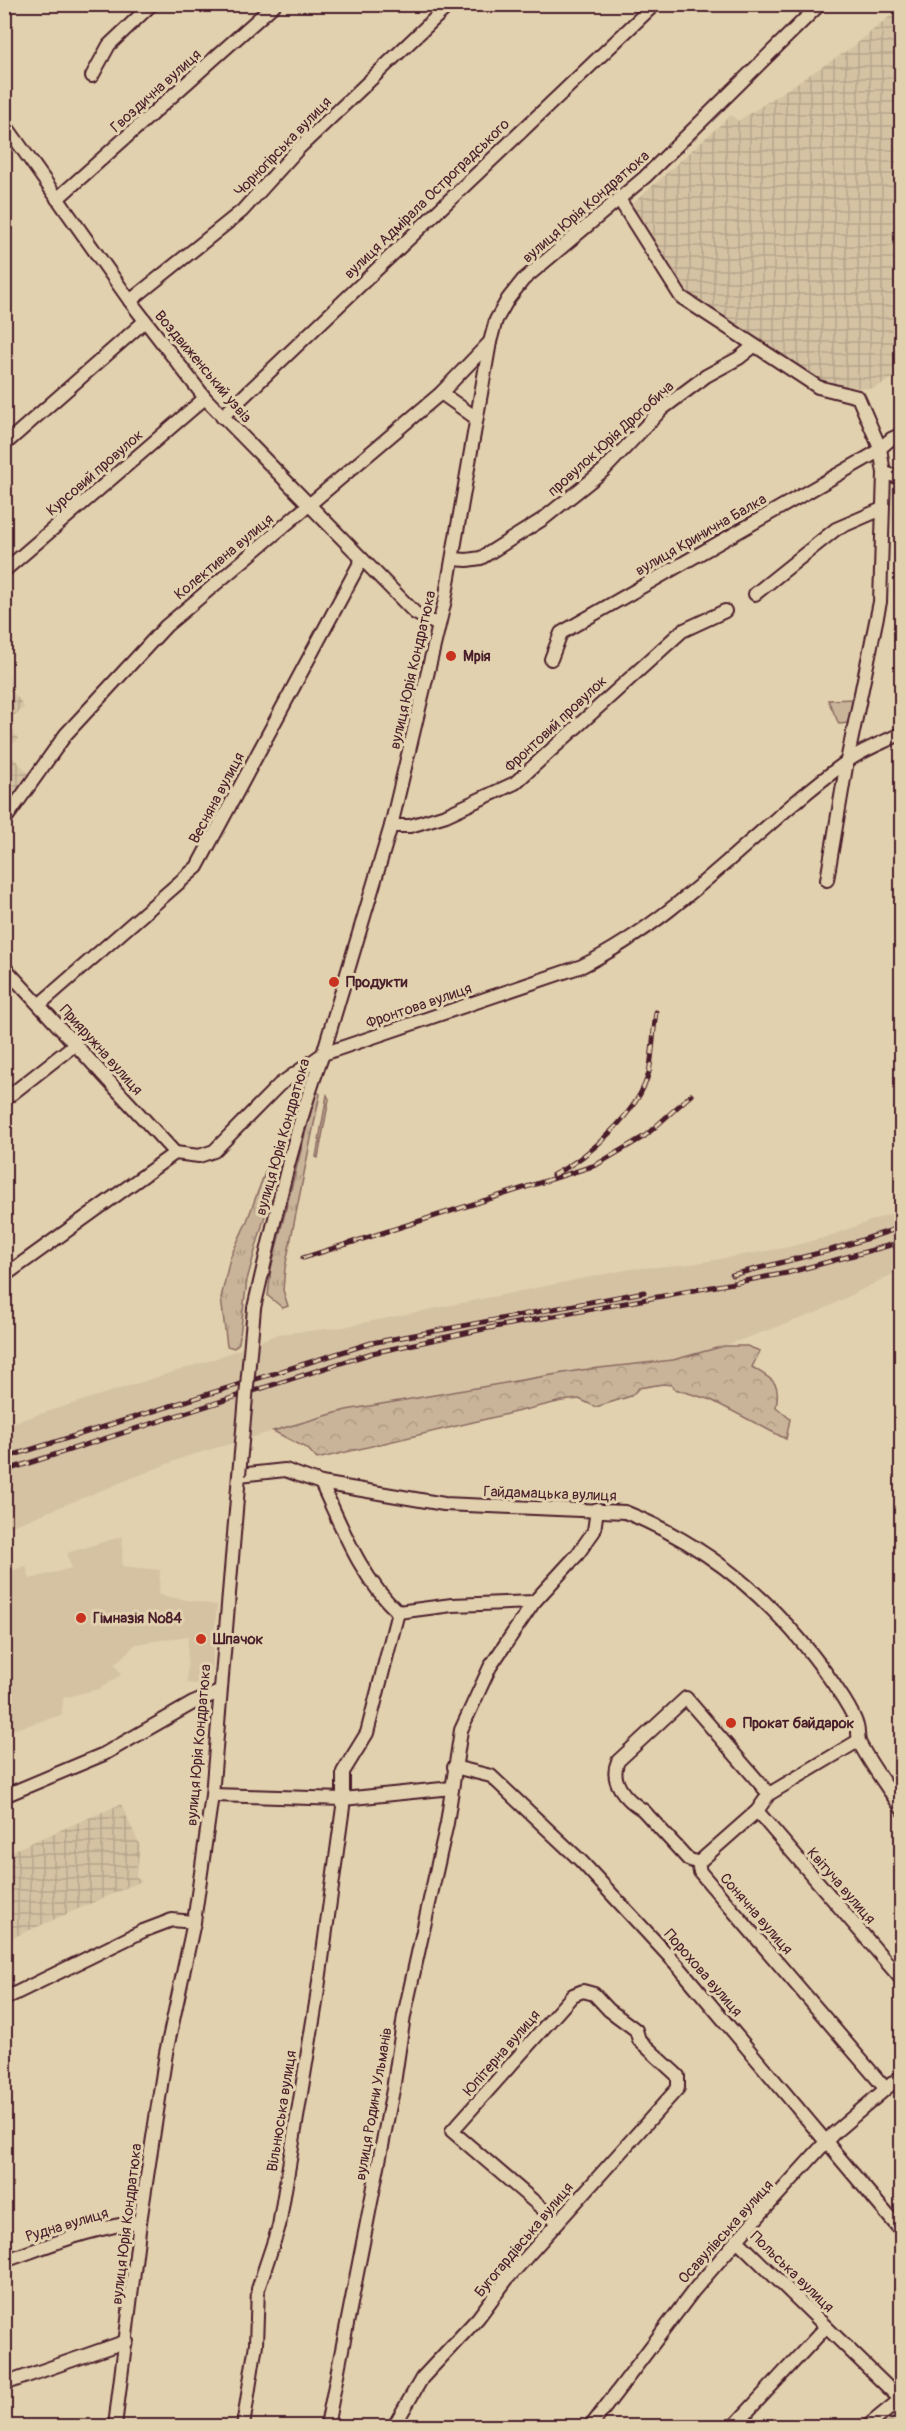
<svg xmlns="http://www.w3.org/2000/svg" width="906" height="2431" viewBox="0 0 906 2431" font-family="Pangolin,sans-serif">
<defs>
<pattern id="industrial-grid" width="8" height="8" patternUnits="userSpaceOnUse" patternTransform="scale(1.5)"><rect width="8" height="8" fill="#d5c2a3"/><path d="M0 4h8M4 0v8" fill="none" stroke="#b8a68c"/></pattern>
<pattern id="grass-tufts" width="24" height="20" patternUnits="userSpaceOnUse" patternTransform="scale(1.5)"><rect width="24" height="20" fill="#c9b499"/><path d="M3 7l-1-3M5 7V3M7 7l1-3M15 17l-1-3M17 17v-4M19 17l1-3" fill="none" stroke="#ae9a84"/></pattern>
<pattern id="forest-crowns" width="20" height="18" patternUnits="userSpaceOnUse" patternTransform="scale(1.5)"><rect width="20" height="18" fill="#c9b499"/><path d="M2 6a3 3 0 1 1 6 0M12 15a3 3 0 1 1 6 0" fill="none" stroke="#ae9a84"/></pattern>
<pattern id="cemetery-stones" width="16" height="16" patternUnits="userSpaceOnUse" patternTransform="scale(1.5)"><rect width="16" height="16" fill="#c9b499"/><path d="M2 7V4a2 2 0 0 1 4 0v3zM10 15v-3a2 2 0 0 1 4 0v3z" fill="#ae9a84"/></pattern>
</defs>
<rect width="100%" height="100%" fill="#e2d1ae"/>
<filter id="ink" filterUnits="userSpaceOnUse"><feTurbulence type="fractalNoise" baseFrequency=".0167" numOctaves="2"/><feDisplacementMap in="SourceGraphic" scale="12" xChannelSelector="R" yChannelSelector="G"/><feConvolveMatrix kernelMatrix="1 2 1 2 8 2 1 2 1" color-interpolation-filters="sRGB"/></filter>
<g filter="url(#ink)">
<g fill="#d5c2a3">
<polygon points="901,1210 901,1270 816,1313 724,1346 673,1360 581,1370 346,1410 185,1457 5,1529 5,1425 211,1360 278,1334 343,1327 630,1269 691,1264 789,1247 826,1237"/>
<polygon points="123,1536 122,1566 160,1570 159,1595 217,1605 211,1675 208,1685 187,1683 188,1636 136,1644 115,1664 121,1675 99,1689 63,1698 62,1715 5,1732 5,1573 26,1566 30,1579 71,1568 67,1553"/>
</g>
<g fill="url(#industrial-grid)">
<polygon points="901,7 901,374 873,389 819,384 688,295 631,215 629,207 731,115 738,121 854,46"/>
<polygon points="4,668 11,682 10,687 24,707 8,721 18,739 6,751 30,774 5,807"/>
<polygon points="121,1804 140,1846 136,1877 142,1881 5,1941 5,1854"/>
</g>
<g fill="url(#grass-tufts)" stroke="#8a6a62" stroke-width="1.5">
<polygon points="296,1089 298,1096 247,1280 239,1343 234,1348 227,1346 221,1298 230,1258 247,1221 290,1105 292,1092"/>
<polygon points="316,1091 320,1094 285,1268 283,1290 288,1306 283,1308 268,1296 271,1268"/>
<polygon points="327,1095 329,1099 318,1158 316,1157"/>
</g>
<path fill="url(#forest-crowns)" stroke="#8a6a62" stroke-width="1.5" d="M724 1346H747L760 1351 752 1367C773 1380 781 1381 776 1407L790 1419 786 1439 711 1400 675 1389 672 1385 663 1384 639 1388 631 1396 596 1407 579 1399 562 1401 317 1459 308 1449 273 1431 346 1410 581 1370 673 1360Z"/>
<polygon fill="url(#cemetery-stones)" stroke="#8a6a62" stroke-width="1.5" points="901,2401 901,2426 871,2426"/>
<polygon fill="#c9b499" stroke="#8a6a62" stroke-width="1.5" points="854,699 849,723 839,724 828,700"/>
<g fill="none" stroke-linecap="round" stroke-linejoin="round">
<defs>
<g id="minor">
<polyline points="92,76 109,45 152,4"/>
<polyline points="4,123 130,301 205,398 415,613 438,625"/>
<polyline points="57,199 275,4"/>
<polyline points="619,199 681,297 818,387 858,397 880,448 884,473 880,602 847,761 827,880"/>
<polyline points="130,301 242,211 298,149 450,4"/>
<polyline points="441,393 476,418"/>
<polyline points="222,417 655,4"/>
<polyline points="4,445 145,321"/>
<polyline points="884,473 902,478"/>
<polyline points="453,559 467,560 481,558 543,519 603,471 662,409 706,376 739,358 754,346"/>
<polyline points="4,571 205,398"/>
<polyline points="755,594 836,529 882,509"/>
<polyline points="551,659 561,633 872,455 891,439 902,434"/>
<polyline points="4,821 66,734 166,626 441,393 490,342"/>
<polyline points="391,826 410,826 446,815 515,783 682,631 725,611"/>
<polyline points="4,967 175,1153"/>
<polyline points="40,1004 197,867 362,559"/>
<polyline points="4,1100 74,1045"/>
<path d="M4 1276 175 1153 199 1156 214 1151 279 1085 323 1054 582 966C683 916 755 828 845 763 861 750 883 743 902 733"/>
<path d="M254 1308C274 1223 292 1136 323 1054L391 826 445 600 490 342 496 320 508 299 523 280 645 177 820 4"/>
<polyline points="398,1612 452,1605 534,1602"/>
<polyline points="454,1767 491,1776 581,1861 679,1967 902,2232"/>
<path d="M769 1794 686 1698 618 1761C609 1781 625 1799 643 1810L688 1859 698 1863 700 1872 885 2088"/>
<polyline points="212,1795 343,1799 452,1788"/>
<polyline points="4,1796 104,1754 193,1703 219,1692"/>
<polyline points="757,1811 902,1980"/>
<polyline points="698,1863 757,1811 769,1794 858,1741"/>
<polyline points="4,1999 143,1931 172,1920 194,1922"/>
<polyline points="737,2240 900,2399"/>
<path d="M4 2261C48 2246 93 2227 140 2222"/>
<polyline points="4,2384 127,2341"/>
<path d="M115 2426 140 2222 166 2053 194 1922 212 1795 239 1475 285 1470 321 1483 444 1504 625 1512C718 1549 789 1614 843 1698 848 1706 855 1717 857 1726 859 1732 857 1738 860 1744 872 1767 888 1788 902 1809"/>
<path d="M243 2426 256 2344 258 2289 279 2226 316 2003 343 1807V1772L367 1733 398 1612C361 1579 342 1527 321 1483"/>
<polyline points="327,2426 393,2090 404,2016 447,1823 461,1730 490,1667 534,1602 577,1555 594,1531 597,1509"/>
<polyline points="394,2426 422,2378 478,2318 507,2279 678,2088 678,2076 639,2040 636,2030 609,2010 594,1994 583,1991 573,1995 452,2131 558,2222"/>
<polyline points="591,2426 694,2290 737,2240 834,2133 902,2075"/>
<polyline points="734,2426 826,2327"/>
<polyline points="868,2426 902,2398"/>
</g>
</defs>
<use href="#minor" stroke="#4a1f2b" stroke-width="16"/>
<use href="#minor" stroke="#e2d1ae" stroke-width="12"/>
<defs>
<g id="rail">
<path d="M553 1175C588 1158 639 1112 649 1072 653 1053 653 1032 656 1012"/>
<polyline points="303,1258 596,1165 645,1136 691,1095"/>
<polyline points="732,1275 831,1250 902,1227"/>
<polyline points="4,1458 371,1343 644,1292"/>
<polyline points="4,1471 372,1353 484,1329 787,1273 902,1242"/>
</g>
</defs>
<use href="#rail" stroke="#4a1f2b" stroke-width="5"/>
<use href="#rail" stroke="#e2d1ae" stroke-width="3" stroke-dasharray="9" stroke-linecap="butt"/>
<defs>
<polyline id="minor-bridge" points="239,1475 254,1308"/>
</defs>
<use href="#minor-bridge" stroke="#4a1f2b" stroke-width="16" stroke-linecap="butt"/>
<use href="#minor-bridge" stroke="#e2d1ae" stroke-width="12"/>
</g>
</g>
<g fill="#c8321e" stroke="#e2d1ae" stroke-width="2">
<circle cx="451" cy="656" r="6"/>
<circle cx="334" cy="982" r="6"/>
<circle cx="81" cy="1618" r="6"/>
<circle cx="201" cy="1639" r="6"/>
<circle cx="731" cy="1723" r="6"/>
</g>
<g text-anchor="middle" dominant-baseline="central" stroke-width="6" stroke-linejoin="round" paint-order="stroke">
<g font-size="15" fill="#4a1f2b" stroke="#e2d1ae">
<text transform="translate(156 91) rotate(-42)">Гвоздична вулиця</text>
<text transform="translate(283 147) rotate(-46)">Чорногірська вулиця</text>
<text transform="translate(427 199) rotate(-44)">вулиця Адмірала Остроградського</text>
<text transform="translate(586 207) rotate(-41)">вулиця Юрія Кондратюка</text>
<text transform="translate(203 367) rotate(50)">Воздвиженський узвіз</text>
<text transform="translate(611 439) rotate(-42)">провулок Юрія Дрогобича</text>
<text transform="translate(95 473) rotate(-41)">Курсовий провулок</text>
<text transform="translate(701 535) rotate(-30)">вулиця Кринична Балка</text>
<text transform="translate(224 557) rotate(-40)">Колективна вулиця</text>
<text transform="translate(413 670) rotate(-77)">вулиця Юрія Кондратюка</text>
<text transform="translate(556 724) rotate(-43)">Фронтовий провулок</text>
<text transform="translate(217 798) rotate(-62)">Весняна вулиця</text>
<text transform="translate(419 1006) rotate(-19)">Фронтова вулиця</text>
<text transform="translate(101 1050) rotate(48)">Прияружна вулиця</text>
<text transform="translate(283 1137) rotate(-74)">вулиця Юрія Кондратюка</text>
<text transform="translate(550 1494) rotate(2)">Гайдамацька вулиця</text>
<text transform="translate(199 1745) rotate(-85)">вулиця Юрія Кондратюка</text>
<text transform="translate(841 1886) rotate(49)">Квітуча вулиця</text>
<text transform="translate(756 1914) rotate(49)">Сонячна вулиця</text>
<text transform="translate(703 1973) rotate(49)">Порохова вулиця</text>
<text transform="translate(502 2053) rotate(-49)">Юпітерна вулиця</text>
<text transform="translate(374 2104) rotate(-80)">вулиця Родини Ульманів</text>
<text transform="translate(282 2111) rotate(-81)">Вільнюська вулиця</text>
<text transform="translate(127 2224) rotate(-83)">вулиця Юрія Кондратюка</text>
<text transform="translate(67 2225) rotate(-17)">Рудна вулиця</text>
<text transform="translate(726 2232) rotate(-48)">Осавулівська вулиця</text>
<text transform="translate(524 2240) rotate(-50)">Бугогардівська вулиця</text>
<text transform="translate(792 2272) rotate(44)">Польська вулиця</text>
</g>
<g font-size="15" font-weight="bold" fill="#4a1f2b" stroke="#e2d1ae" text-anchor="start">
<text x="463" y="656">Мрія</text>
<text x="346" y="982">Продукти</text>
<text x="93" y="1618">Гімназія №84</text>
<text x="213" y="1639">Шпачок</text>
<text x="743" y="1723">Прокат байдарок</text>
</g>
</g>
<rect width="906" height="2431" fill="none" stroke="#e2d1ae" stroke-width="24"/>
<rect x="12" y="12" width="882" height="2407" fill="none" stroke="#4a1f2b" stroke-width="2" filter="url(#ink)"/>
</svg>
